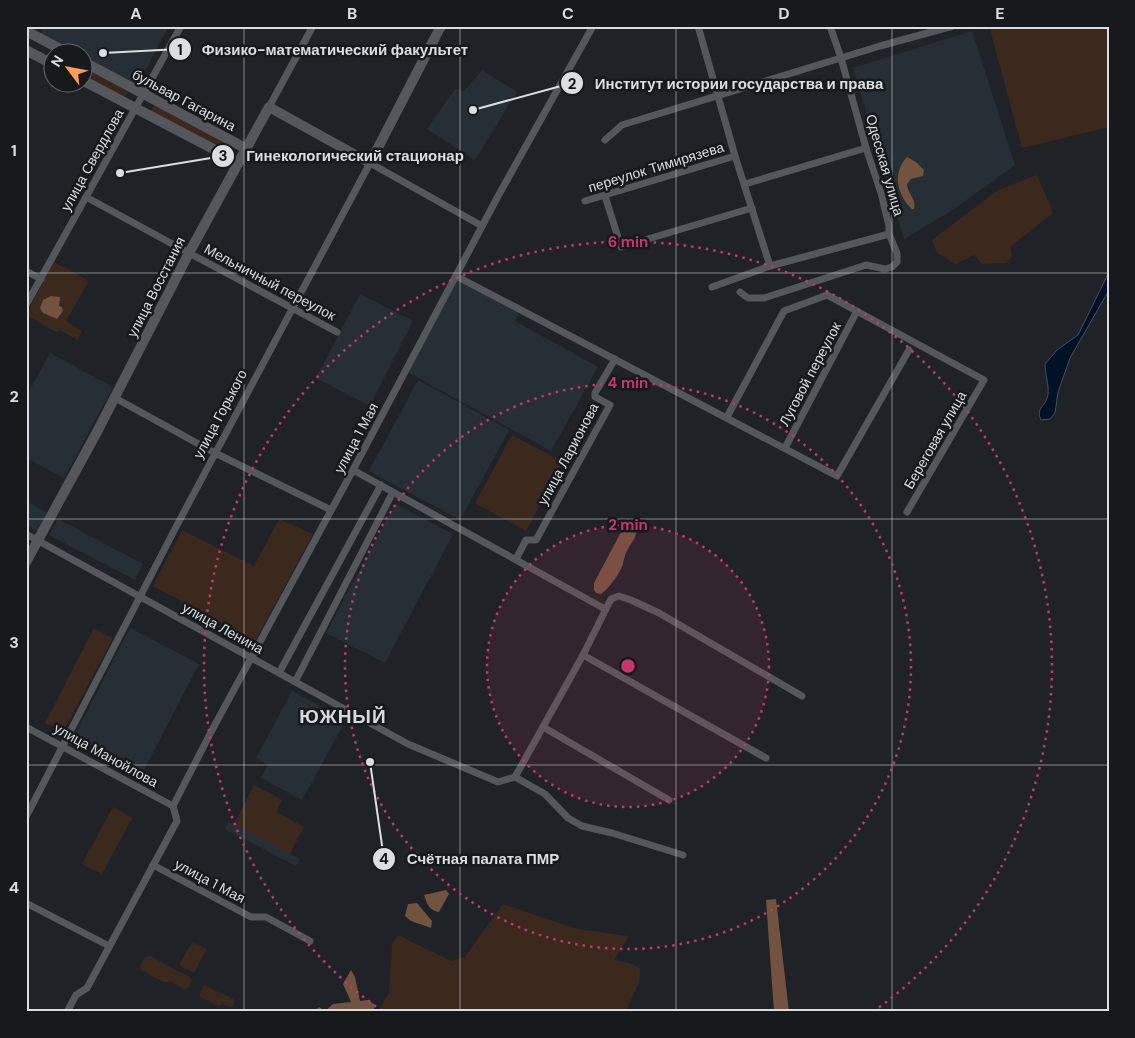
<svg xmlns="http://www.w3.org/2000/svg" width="1135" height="1038" viewBox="0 0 1135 1038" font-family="'DM Sans',sans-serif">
<rect width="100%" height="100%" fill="#1f2327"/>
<g fill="#262f35">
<polygon points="45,26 169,26 135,89 83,61 82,52 66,52 38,38"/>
<polygon points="972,31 1015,165 954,209 904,239 853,68"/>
<polygon points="482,70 517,92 475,160 427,129 455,89 464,91"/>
<polygon points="456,276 521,310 515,321 598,367 551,451 406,371"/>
<polygon points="360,294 413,321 370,406 316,378"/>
<polygon points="50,353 113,387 64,478 26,458 26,397"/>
<polygon points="418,380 509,430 460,520 369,471"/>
<polygon points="26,501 48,513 38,532 26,525"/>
<polygon points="395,504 453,534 385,663 326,633"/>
<polygon points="58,519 143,564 135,580 49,535"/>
<polygon points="130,628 199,664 143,772 74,737"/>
<polygon points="292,691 346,720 302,800 261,778 268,765 256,758"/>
<polygon points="229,822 300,859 296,866 225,829"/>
</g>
<g fill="#3b291d">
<polygon points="989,26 1109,26 1109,127 1022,148"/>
<polygon points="82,67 128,91 124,99 83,76"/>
<polygon points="155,103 233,146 228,154 150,112"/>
<polygon points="1037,175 1053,213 1010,247 1012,256 1006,263 982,264 974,255 956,264 937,253 932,240 998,190"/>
<polygon points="54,262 89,281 66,321 82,331 78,340 60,330 56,332 26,315"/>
<polygon points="512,435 563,462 526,531 475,503"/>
<polygon points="279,519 313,534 255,641 153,586 182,530 254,566"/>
<polygon points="94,628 113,638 65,728 62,731 45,723"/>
<polygon points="254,785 282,800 276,812 304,827 290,854 234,825"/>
<polygon points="113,807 132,818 102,874 82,864"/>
<polygon points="503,904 577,929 629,936 614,960 629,963 640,969 639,983 625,1012 378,1012 389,993 392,945 398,935 451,961 465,957"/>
<polygon points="192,942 207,949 194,973 179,965"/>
<polygon points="150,956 190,977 192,980 188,988 184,989 171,982 163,982 141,970 140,966 145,957"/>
<polygon points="204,985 233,999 235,1001 232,1007 222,1004 219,1006 200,997 200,993"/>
</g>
<g fill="#71533f">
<path d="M907 157 916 162 924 170 923 176 911 179 907 184C907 193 917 199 914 209H912C897 195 892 173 907 157Z"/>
<polygon points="51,296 60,297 59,306 62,307 63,311 57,319 43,313 40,308 43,300"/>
<path d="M636 523C638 537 634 538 628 549 625 553 624 559 623 564 619 575 610 587 601 594L596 593 594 590V583L620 534 630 524Z"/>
<path d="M446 890 449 894 439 912C429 911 427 903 424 895Z"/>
<polygon points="776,899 789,1012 774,1012 766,900"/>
<polygon points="417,903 432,921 431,928 411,921 405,916 408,904"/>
<polygon points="351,970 355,977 360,1001 368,1000 375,1005 373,1012 314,1012 319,1007 325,1011 333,1004 351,1002 343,984"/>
</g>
<path fill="#001326" stroke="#42505e" d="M1109 272V290L1070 358 1058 392 1055 413 1050 419 1041 420C1035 407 1047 406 1048 394 1049 384 1045 374 1045 364L1057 350 1078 335Z"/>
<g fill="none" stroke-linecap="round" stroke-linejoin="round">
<g stroke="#54585c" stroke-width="7">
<polyline points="698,26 735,156 770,266"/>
<polyline points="269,107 313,26"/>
<polyline points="605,140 622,125 880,46 953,26"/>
<polyline points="745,184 866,148"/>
<polyline points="605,196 621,247 752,208"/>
<polyline points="86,197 189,253 337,332"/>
<polyline points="585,201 735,156"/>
<polyline points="26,271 41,279"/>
<polyline points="456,276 837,476 909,350"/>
<polyline points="712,287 770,266 889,234"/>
<polyline points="740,292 748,298 764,298 866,265 885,269 892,267 897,262 897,253 889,234 889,226 881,193 866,148 841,58 830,26"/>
<polyline points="26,305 181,26"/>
<polyline points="115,398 215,453 331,510"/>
<polyline points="727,417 784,311 827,295 984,380 907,512"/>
<polyline points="785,448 857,311"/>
<polyline points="353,470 605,609"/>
<polyline points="26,534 408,744 498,782 515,777 545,794 568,818 582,826 612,833 683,855"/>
<polyline points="516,559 526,540 536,540 610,405 595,397 595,393 615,359"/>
<polyline points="583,655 766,758"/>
<polyline points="279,673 381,485"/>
<polyline points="295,682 393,492"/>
<polyline points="26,727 173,806"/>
<polyline points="543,727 669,800"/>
<polyline points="515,777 583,655 611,599 619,596 631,600 659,613 802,696"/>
<polyline points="26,817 176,527 370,163 482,226"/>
<polyline points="153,865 251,917 266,917 310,941"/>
<polyline points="26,903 109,946"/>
<polyline points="67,1012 76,995 87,988 177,821 173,806 211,732 353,470 497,198 593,26"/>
</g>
<g stroke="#54585c" stroke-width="10">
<polyline points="26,31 66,52"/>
<polyline points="26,50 52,64"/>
<polyline points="82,61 245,148"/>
<polyline points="82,80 238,162"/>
<polyline points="26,562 98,430 189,253 269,107 370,163 441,26"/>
</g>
</g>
<path fill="none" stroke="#dbdee0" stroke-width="1" stroke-opacity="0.55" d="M244 26V1012M460 26V1012M676 26V1012M892 26V1012M26 273H1109M26 519H1109M26 765H1109"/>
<circle cx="628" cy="666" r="141" fill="#c6366f" fill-opacity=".12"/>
<g fill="none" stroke="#c6366f" stroke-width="2.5" stroke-dasharray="2.5 5">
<circle cx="628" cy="666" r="141"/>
<circle cx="628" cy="666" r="283"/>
<path d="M382 1011A424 424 0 1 1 874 1011"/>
</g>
<g text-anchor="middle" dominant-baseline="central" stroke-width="5" stroke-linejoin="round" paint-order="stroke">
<g font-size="14" fill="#dbdee0" stroke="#161a1d">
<text transform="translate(184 100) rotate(28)">бульвар Гагарина</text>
<text transform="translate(92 160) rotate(-61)">улица Свердлова</text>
<text transform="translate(885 165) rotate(74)">Одесская улица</text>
<text transform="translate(656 167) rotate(-17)">переулок Тимирязева</text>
<text transform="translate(270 282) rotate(28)">Мельничный переулок</text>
<text transform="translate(156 287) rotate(-63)">улица Восстания</text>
<text transform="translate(810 374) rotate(-62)">Луговой переулок</text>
<text transform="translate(220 414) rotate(-62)">улица Горького</text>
<text transform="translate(356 438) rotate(-62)">улица 1 Мая</text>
<text transform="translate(935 440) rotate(-60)">Береговая улица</text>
<text transform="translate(568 454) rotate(-62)">улица Ларионова</text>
<text transform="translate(223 628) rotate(29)">улица Ленина</text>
<text transform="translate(106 755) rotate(29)">улица Манойлова</text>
<text transform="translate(210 881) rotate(28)">улица 1 Мая</text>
</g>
<g font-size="19" font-weight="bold" letter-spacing="1" fill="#d4d9de" stroke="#161a1d">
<text x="343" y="716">ЮЖНЫЙ</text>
</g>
</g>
<circle cx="628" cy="666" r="8" fill="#c6366f" stroke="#161a1d" stroke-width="2.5"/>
<g font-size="15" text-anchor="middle" font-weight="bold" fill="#c6366f" stroke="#161a1d" stroke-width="5" stroke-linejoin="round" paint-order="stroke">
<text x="628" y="247">6 min</text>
<text x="628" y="388">4 min</text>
<text x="628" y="530">2 min</text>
</g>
<path fill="none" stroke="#dbdee0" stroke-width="2" d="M103 53L180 49M473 110L572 83M120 173L223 156M370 762L384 859"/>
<g fill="#dbdee0" stroke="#161a1d" stroke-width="2">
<circle cx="103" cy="53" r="5"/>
<circle cx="473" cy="110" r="5"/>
<circle cx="120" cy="173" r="5"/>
<circle cx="370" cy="762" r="5"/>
<circle cx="180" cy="49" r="12"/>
<circle cx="572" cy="83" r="12"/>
<circle cx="223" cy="156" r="12"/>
<circle cx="384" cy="859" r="12"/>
</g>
<g font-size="15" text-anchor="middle" font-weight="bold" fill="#111">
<text x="180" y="55">1</text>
<text x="572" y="89">2</text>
<text x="223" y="161">3</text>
<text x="384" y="864">4</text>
</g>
<g font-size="15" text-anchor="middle" font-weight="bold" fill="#dbdee0" stroke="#161a1d" stroke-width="5" stroke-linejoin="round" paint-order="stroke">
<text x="335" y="55">Физико-математический факультет</text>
<text x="739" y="89">Институт истории государства и права</text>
<text x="355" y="161">Гинекологический стационар</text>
<text x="483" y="864">Счётная палата ПМР</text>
</g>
<rect width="1135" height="1038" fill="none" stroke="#161a1d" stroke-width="55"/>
<g transform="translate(68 68) rotate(302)"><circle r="24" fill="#161a1d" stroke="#65686b"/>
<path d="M0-4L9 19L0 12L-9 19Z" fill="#fe9c57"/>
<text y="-8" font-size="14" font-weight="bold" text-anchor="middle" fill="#dbdee0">N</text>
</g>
<rect x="28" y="28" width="1080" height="982" fill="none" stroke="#dbdee0" stroke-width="2"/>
<g font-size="16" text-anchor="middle" font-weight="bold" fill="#dbdee0">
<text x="136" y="19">A</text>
<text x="352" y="19">B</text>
<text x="568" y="19">C</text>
<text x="784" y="19">D</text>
<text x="1000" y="19">E</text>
<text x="14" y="156">1</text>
<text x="14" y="402">2</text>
<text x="14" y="648">3</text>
<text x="14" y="893">4</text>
</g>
</svg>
